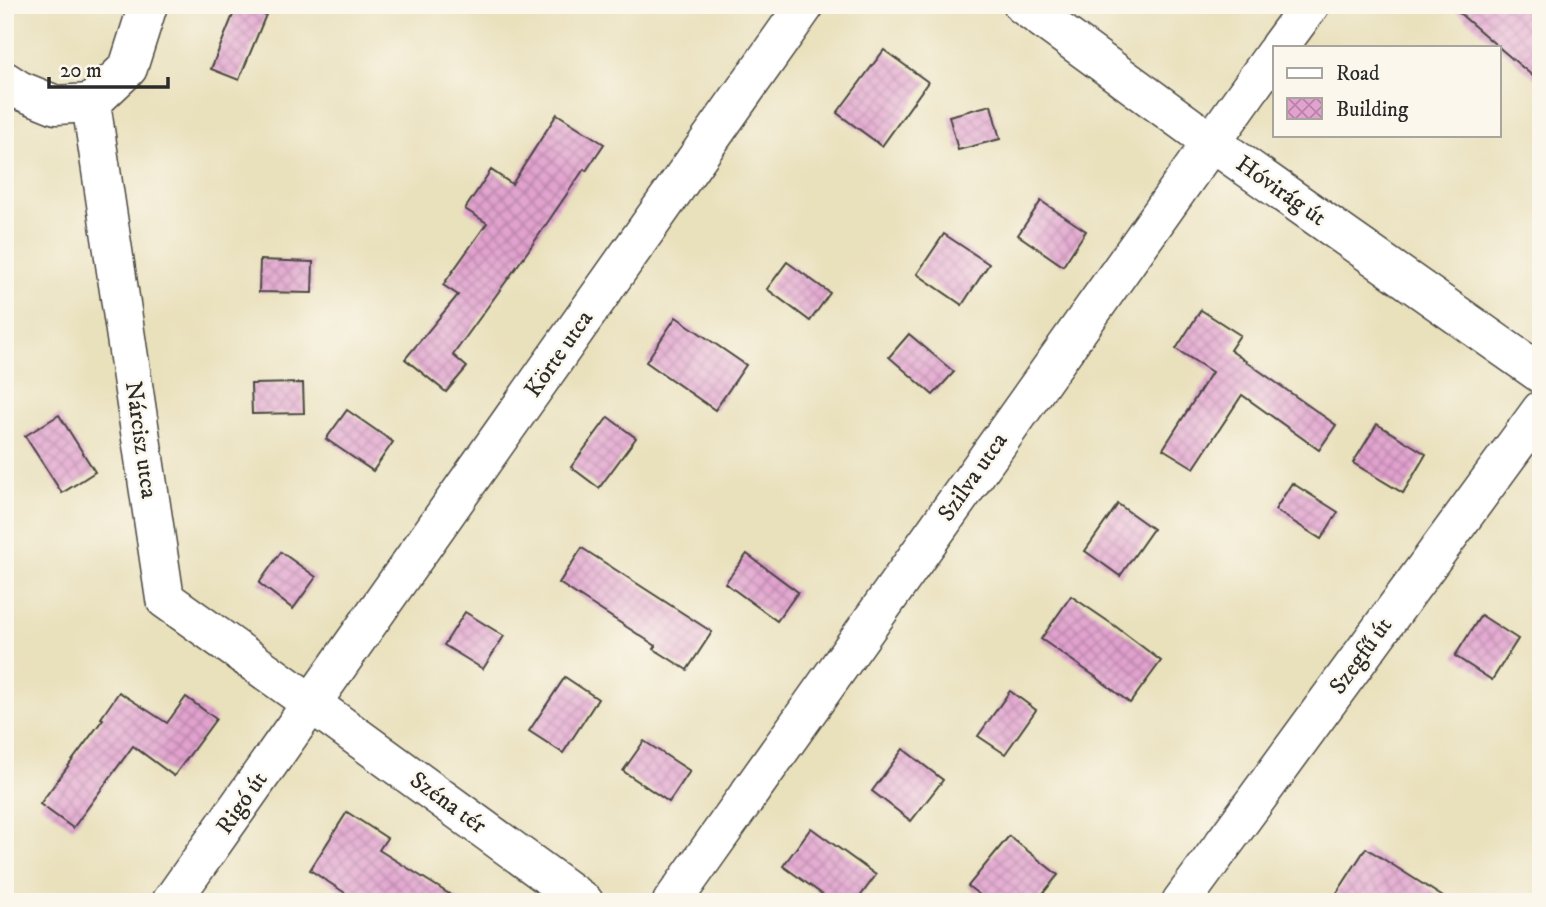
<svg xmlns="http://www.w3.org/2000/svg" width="1546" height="907" viewBox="0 0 1546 907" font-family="'IM FELL DW Pica',serif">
<defs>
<pattern id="building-cross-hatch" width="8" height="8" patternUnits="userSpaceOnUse" patternTransform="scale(1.75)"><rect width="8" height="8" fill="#e2a2cf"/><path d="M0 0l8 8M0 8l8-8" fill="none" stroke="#b784a8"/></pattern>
</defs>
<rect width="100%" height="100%" fill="#fbf7ec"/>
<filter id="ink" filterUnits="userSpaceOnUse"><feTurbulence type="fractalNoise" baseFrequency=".0143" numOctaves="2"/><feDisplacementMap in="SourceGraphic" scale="14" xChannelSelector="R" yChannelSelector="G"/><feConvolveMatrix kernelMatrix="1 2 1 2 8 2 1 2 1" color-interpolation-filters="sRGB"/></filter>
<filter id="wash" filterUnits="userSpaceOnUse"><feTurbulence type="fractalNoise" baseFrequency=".00686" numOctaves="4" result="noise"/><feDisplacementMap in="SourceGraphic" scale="28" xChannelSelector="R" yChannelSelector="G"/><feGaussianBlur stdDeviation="1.57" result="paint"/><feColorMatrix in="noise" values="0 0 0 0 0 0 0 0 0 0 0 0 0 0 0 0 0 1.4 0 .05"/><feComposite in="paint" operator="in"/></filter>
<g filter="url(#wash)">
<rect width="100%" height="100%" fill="#e9e0bc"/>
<g id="blocks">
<g fill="url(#building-cross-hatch)">
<polygon points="237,5 270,5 239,80 211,69"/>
<polygon points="1450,5 1541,5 1541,83 1495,44"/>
<polygon points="884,50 928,82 882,146 837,113"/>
<polygon points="991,105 1000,139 958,150 949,116"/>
<polygon points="557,114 604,144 586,171 584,169 528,251 453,355 467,367 446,392 405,359 458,295 443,285 487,223 465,209 491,170 512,184"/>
<polygon points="1041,201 1086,231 1063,266 1018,235"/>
<polygon points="944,234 989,264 962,305 917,274"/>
<polygon points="260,260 313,262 312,293 259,292"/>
<polygon points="787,262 830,293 810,321 767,289"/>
<polygon points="1201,310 1240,335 1230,350 1336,425 1319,450 1242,395 1194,468 1163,449 1212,372 1176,349"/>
<polygon points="676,317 746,365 715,410 646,362"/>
<polygon points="909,334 954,372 933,395 889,357"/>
<polygon points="303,383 304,413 252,414 251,384"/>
<polygon points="347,410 393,442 373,471 326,439"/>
<polygon points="59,415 95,472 62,493 25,436"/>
<polygon points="608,417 636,438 599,488 571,467"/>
<polygon points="1377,424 1426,454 1403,493 1353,463"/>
<polygon points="1292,483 1338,512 1321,539 1275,510"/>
<polygon points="1118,504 1153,529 1120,576 1085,551"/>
<polygon points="582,548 712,632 687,670 654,649 656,646 559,583"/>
<polygon points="281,552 316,577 293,609 259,583"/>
<polygon points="747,554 798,592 777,621 725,583"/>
<polygon points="1071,596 1115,626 1161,661 1130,703 1096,677 1041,639"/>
<polygon points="465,612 504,636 483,669 444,645"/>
<polygon points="1481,615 1518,639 1492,680 1455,656"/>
<polygon points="565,677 598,699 563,753 529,731"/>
<polygon points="1010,691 1036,710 1005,754 978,736"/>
<polygon points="119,692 167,723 186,697 216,719 174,776 133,746 73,828 40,804 103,719 101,718"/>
<polygon points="644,741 690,771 669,802 623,771"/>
<polygon points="903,749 943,780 911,821 872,791"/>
<polygon points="347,812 387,838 379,850 462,902 359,902 310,870"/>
<polygon points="811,828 876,875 856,902 833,902 783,866"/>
<polygon points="1009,836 1058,875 1036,902 989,902 968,886"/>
<polygon points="1366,848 1451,902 1331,902"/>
</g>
</g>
</g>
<g filter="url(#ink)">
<use href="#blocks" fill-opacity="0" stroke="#484641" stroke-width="2"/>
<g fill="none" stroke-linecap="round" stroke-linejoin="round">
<defs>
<g id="minor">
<polyline points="1023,5 1211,142 1541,374"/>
<polyline points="1279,47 1310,5"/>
<polyline points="5,81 19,90 56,105 91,103"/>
<polyline points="91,103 165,599 312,704 584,902"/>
<polyline points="91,103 128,68 148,5"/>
<polyline points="171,902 805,5"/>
<polyline points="672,902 1275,53"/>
<polyline points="1181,902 1541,410"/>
</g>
</defs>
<use href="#minor" stroke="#484641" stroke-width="41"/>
<use href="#minor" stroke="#fff" stroke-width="38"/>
</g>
</g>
<g text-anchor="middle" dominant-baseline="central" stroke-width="5" stroke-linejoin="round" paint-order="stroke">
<g font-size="24" fill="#2b2b2b" stroke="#fbf7ec">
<text transform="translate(1281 191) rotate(35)">Hóvirág út</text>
<text transform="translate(559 354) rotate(-55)">Körte utca</text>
<text transform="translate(141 440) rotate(82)">Nárcisz utca</text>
<text transform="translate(973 477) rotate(-55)">Szilva utca</text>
<text transform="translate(1361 656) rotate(-54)">Szegfű út</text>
<text transform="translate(242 803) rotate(-55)">Rigó út</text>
<text transform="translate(448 803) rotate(36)">Széna tér</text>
</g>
</g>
<rect width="1546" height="907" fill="none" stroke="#fbf7ec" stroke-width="28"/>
<rect x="1273" y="46" width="228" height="91" fill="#fbf7ec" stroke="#a8a59f" stroke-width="2"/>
<rect x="1287" y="68" width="35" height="10" fill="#ffffff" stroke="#a8a59f" stroke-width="2"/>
<text x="1336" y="80" font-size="21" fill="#2b2b2b">Road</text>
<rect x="1287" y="98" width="35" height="21" fill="url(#building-cross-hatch)" stroke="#a8a59f" stroke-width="2"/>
<text x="1336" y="116" font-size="21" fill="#2b2b2b">Building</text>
<path d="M49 77v10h119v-10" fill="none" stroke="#2b2b2b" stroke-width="3.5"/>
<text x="60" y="77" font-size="21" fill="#2b2b2b" stroke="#fbf7ec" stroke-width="5" paint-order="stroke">20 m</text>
</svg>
